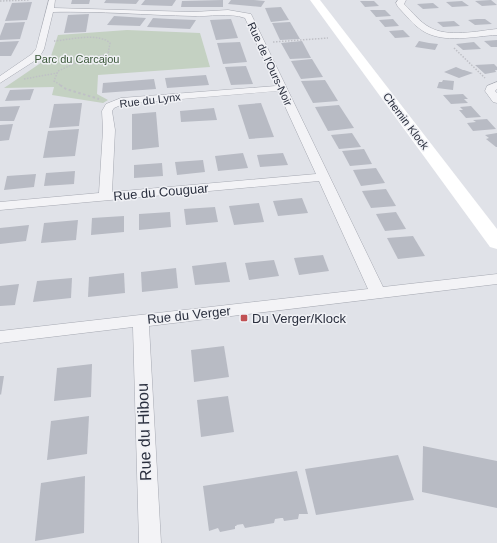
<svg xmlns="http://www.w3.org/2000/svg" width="497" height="543" viewBox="0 0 497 543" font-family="Arial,sans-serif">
<rect width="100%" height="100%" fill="#e0e2e8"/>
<polygon fill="#c4d1c2" points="127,30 200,33 210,67 98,75 97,94 108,100 103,103 52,95 54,87 4,88 51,56 58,35"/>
<g fill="#b8bbc4">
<polygon points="72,0 90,0 89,4 71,4"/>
<polygon points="106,0 139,0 136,4 104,3"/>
<polygon points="145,0 176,0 172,6 141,5"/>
<polygon points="223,0 223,7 181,7 182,1"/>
<polygon points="231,0 254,0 265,1 261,7 228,4"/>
<polygon points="491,0 497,5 482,6 475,1"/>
<polygon points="360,1 374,1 379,6 365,7"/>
<polygon points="462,1 469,6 452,7 446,2"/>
<polygon points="32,2 27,20 5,21 12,3"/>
<polygon points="433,3 439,8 423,9 417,4"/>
<polygon points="281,7 289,20 271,22 265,8"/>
<polygon points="370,10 385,10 391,16 376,17"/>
<polygon points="89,14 86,32 64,33 68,15"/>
<polygon points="114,16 146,18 140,26 107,25"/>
<polygon points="153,18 170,19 196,20 190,29 147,27"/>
<polygon points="231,19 238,38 216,40 210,20"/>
<polygon points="393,19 399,26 385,27 379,20"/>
<polygon points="477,19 485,19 492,24 475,25 468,20"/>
<polygon points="454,21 460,26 443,27 437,22"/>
<polygon points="25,22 20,39 0,40 0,36 5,23"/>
<polygon points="290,22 300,39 280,40 272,23"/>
<polygon points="403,30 410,37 395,38 389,31"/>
<polygon points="497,40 497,47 491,47 484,41"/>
<polygon points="19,41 11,56 0,56 0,42"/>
<polygon points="302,41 311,58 290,59 281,43"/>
<polygon points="419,41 429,43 438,44 435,50 415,47"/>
<polygon points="240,42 247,62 223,64 217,43"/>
<polygon points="474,42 481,49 463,50 456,44"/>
<polygon points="312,59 323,77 301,79 291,61"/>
<polygon points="494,64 497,67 497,70 495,70 496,72 485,74 475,65"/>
<polygon points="246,66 253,84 231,85 225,67"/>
<polygon points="456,67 463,70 464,70 473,73 459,78 444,72"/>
<polygon points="206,75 209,85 167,88 165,78"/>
<polygon points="154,79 156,89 102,93 103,83"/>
<polygon points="325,80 338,101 313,103 301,81"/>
<polygon points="443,80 454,81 453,90 437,88 439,82 442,82"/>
<polygon points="34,89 30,100 5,101 10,90"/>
<polygon points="463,94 468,99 464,99 468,103 451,104 443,95"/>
<polygon points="82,103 79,126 49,128 54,104"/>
<polygon points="261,103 274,137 249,139 238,105"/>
<polygon points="339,105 354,128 328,131 315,107"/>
<polygon points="20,106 14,121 0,121 0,107"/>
<polygon points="471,106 481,117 466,118 459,110 463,110 460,107"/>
<polygon points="214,108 217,120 181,122 180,111"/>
<polygon points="156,112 159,147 132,150 132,114"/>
<polygon points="487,119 496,129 473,131 467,123 476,122 473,120"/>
<polygon points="13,124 9,140 0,141 0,125"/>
<polygon points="79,129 75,156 43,158 48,131"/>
<polygon points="352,133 361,147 339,149 331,135"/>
<polygon points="497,133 497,147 496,147 486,139 489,138 485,135"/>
<polygon points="364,149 372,164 350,166 342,151"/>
<polygon points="243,153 248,168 218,171 215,156"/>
<polygon points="283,153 288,165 260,167 257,155"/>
<polygon points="203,160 205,172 177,175 175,162"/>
<polygon points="162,163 163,176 134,178 134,165"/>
<polygon points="376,168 385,183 361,186 353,170"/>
<polygon points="75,171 74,184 44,186 46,173"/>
<polygon points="36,174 34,187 4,190 7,176"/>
<polygon points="386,189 396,206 371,208 362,191"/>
<polygon points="302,198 308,213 278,216 273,201"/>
<polygon points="259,203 264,222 234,225 229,206"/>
<polygon points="215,207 218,222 186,225 184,209"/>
<polygon points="170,212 171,227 139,230 139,214"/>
<polygon points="396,212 406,229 385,231 376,214"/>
<polygon points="124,216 124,232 91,235 92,218"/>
<polygon points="78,220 76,240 41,243 44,223"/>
<polygon points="29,225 26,241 0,244 0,228"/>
<polygon points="413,236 425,256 398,259 387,238"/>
<polygon points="323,255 329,271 299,275 294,258"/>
<polygon points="274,260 279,276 249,280 245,263"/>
<polygon points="226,262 230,282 195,285 192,266"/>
<polygon points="176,268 178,288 142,292 141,272"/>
<polygon points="124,273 125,293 88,297 89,277"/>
<polygon points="72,278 71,298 33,302 37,281"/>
<polygon points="19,284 15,305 0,306 0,286"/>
<polygon points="224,346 229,377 194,382 191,350"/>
<polygon points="92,364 91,397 54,401 57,368"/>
<polygon points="0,376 4,376 1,395 0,394"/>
<polygon points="228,396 234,432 201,437 197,400"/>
<polygon points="89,416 87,454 47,460 51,421"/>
<polygon points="423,446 497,461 497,508 422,492"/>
<polygon points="398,455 414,500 316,515 305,469"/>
<polygon points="297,471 308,514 299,514 298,519 284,521 283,518 281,518 275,519 274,523 245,528 243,524 236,525 237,526 235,526 235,529 220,532 218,528 209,531 203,486"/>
<polygon points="85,476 84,533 35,541 41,483"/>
</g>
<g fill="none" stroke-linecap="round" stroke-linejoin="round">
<defs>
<g id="minor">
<path d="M49 0H55L54 8 193 12 228 10 251 14 383 287 497 274V284L149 326 161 543H139L133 327 0 343V331L368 289 319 181 0 210V202L99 193 103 130 102 111 106 104 121 98 276 86 245 18C228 12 210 17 193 16 146 15 100 11 53 12L44 49 39 58 0 83V76L32 54 36 49ZM278 91 316 174 112 192 115 130 112 111 114 108 123 104Z"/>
<path d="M398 0H406L404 4C412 12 420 22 429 27 448 38 477 31 497 29V35C474 36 444 44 423 31 413 25 406 15 398 7L396 3Z"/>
<polygon points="497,82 497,89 495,91 497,93 497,103 493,102 485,91 487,86"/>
</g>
</defs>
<use href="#minor" stroke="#a6a9b2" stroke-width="1"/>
<g stroke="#bfc0c6" stroke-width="1.5" stroke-dasharray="1.5 1.5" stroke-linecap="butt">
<polyline points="0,1 29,0"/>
<path d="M54 41C69 40 98 32 110 43L108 54 78 62 58 71 54 81 62 86"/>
<polyline points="273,42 328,38"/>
<polyline points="454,48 485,78"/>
<polyline points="24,79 57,73"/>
</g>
<polyline stroke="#bfc0c6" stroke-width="2" stroke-dasharray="2.5 2.5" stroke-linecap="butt" points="60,85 66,89 99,99"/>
<use href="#minor" fill="#f3f3f6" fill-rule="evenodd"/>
<polygon fill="#fff" fill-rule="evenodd" points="310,0 320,0 497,229 497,249 490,247"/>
</g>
<rect fill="#c15154" stroke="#f0f1f5" stroke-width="1.5" x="240" y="314" width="8" height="8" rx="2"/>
<g text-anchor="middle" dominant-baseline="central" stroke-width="3" stroke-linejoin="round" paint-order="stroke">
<g font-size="11" fill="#3b5839" stroke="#f0f1f5">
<text x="77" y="59">Parc du Carcajou</text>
</g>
<g font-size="11" fill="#2a2f3e" stroke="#f0f1f5">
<text transform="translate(270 64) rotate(65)">Rue de l'Ours-Noir</text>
<text transform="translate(150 100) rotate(-7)">Rue du Lynx</text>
<text transform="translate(406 121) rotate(53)">Chemin Klock</text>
</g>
<g font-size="13" fill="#2a2f3e" stroke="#f0f1f5">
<text transform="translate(161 192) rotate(-5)">Rue du Couguar</text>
<text transform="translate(189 315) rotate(-6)">Rue du Verger</text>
</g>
<g font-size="13" fill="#2a2f3e" stroke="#f0f1f5" text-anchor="start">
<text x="252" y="318">Du Verger/Klock</text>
</g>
<g font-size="16" fill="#2a2f3e" stroke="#f0f1f5">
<text transform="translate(144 432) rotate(-92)">Rue du Hibou</text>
</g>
</g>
</svg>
